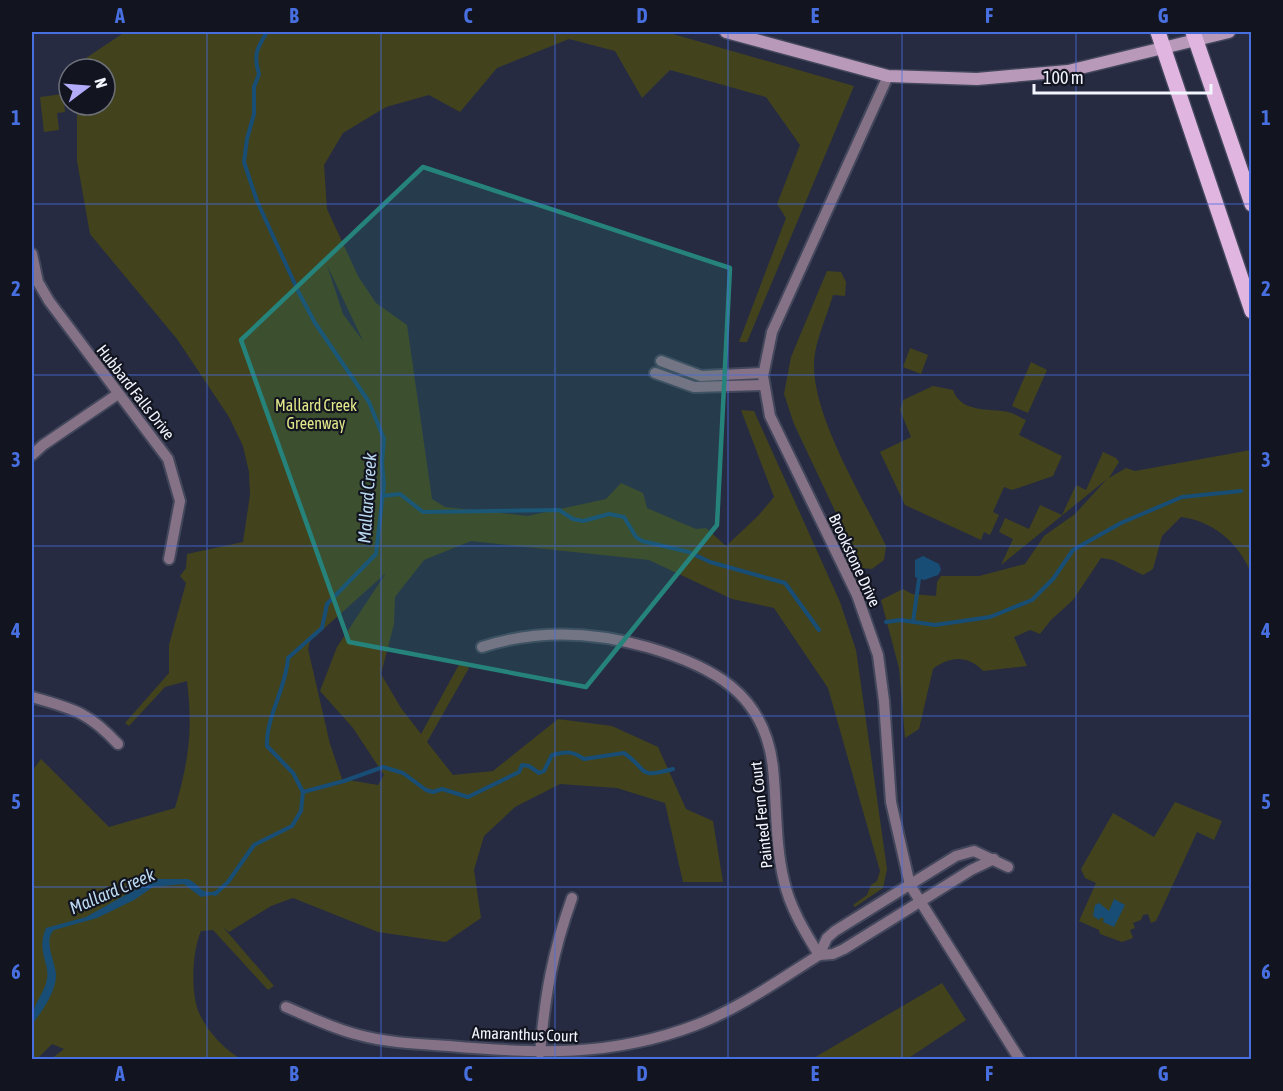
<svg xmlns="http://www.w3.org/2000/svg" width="1283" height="1091" viewBox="0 0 1283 1091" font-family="'Asap Condensed',sans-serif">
<rect width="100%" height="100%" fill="#262b42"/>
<g fill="#42431c" fill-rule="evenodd">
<path d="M125 32H666L854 86 747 342H739L786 218 777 204 800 145 766 97 670 70 642 98 615 51 569 39 497 68 460 112 429 95 386 107 343 133 324 165 327 209 358 276 376 303 407 325 432 499 445 507 528 516 606 499 621 483 643 493 647 508 696 529 706 528 726 546 758 516 774 497 741 410 754 411 840 602 856 650 887 869 883 888 855 907 853 905 867 895 871 885 877 881 880 871 828 688 774 608 732 599 649 560 471 541 424 560 395 597 394 624 381 674 401 708 421 734 461 661 469 668 427 742 453 775 493 771 558 719 612 726 658 747 686 809 713 821 723 882H683L665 803 617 788 560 784 515 807 484 836 474 870 481 918 446 942 378 932 293 898 271 906 229 932 223 927 274 986 268 990 213 930 201 931C192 951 190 995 200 1015 208 1032 225 1050 241 1059H51L64 1049 52 1044 37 1059 32 1060V771L41 759 109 827 175 808C189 760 193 730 187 681L165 687 129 726 125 723 169 673V645L186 583 180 576 186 568 187 554 243 542 250 495 249 472 243 446 229 417 177 339 90 234 77 161V105H105V69H77V64ZM327 265 363 341 343 314ZM386 573 337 647 320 691 353 728 384 775 378 785 342 779 330 744 308 649 310 641Z"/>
<polygon points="63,94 65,112 57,113 59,130 44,132 40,97"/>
<path d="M827 271 841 272 846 282 845 296 833 295C827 316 815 341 814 362 812 416 863 497 886 546L884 560 872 569 862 568 794 424 784 394 791 357Z"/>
<polygon points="910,348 928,355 921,374 903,367"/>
<polygon points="1031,362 1047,370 1028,413 1012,406"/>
<path d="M933 386 953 390C961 414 992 408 1008 412 1014 413 1020 418 1026 420L1019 435 1062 456 1053 476 1012 490 1004 487 993 512 999 515 990 535 984 532 981 540 905 505 880 452 911 437 900 410 903 400Z"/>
<path d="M1251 450V573C1239 543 1213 521 1181 517L1162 536 1153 569 1143 575 1113 560 1101 558 1073 600 1051 620 1040 634 1030 630 1014 637 1027 666 983 671C968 655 950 656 933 669L919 729 905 738 899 668 881 600 903 589 912 594 936 596 937 582 941 576H979L1025 564 1044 536 1075 514 1107 479 1001 565 1013 539 999 532 1005 518 1029 529 1040 505 1062 515 1076 485 1086 490 1103 452 1116 458 1119 462 1109 478 1126 468 1135 471Z"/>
<polygon points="1175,802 1222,821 1214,840 1197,832 1156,921 1151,923 1148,914 1143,915 1141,920 1133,923 1135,928 1130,930 1133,938 1122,942 1100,934 1099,930 1079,921 1096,883 1085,878 1081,869 1113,813 1154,837"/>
<polygon points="942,983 966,1020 907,1059 812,1059"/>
</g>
<g fill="#184d75">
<polygon points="923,556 939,564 941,570 938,575 924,580 915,577 915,560"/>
<path d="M154 879H188C200 884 201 897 218 890L219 894 201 897 184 884 153 887 134 900 97 918 54 930C43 940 55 962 56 974 57 990 42 1012 32 1024 31 1004 44 996 47 979 50 963 36 952 46 928L86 917Z"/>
<polygon points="1114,899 1125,905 1114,927 1103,922 1104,919 1101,917 1099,920 1093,916 1095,905 1099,903 1109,911"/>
</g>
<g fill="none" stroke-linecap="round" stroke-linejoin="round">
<g stroke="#184d75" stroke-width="4">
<polyline points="382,496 400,494 423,512 559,510 573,519 583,521 609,514 624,517 636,537 642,541 689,552 710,562 785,583 819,630"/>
<polyline points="886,622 901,620 935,625 990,617 1032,600 1053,579 1073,550 1121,523 1182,497 1241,491"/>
<polyline points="913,622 919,579"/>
<path d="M303 792 344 781 383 767 403 773 426 790 433 792 442 789 468 797 519 772 522 765 529 766 539 773 544 771 552 755C566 751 572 751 584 759L624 753C650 771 636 779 673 769"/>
<path d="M215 894 228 882 254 845 292 826 301 811 303 792 293 773 267 746C266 716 286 689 288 658L322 628 327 604 376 554 384 484 382 463 384 439 369 402 315 323 299 293 257 201 244 162 247 139 254 114V87L259 74C253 55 257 48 267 32"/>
</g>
<defs>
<g id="minor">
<polyline points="888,76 772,332 763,376 770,416 857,595 878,655 884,701 891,802 910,885 1020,1060"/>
<polyline points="32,254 38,282 49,301 168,459 180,501 169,559"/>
<polyline points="661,361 701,376 763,373"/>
<polyline points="655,373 694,387 763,385"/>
<polyline points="32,455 43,445 118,394"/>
<path d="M482 647C537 629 591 631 647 647 712 666 765 693 773 768 777 805 775 844 784 881 790 908 805 932 819 955"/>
<path d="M32 697C74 709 88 712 118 744"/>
<polyline points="819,955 827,938 835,931 956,856 974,851 1008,867"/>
<path d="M286 1007C310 1017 334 1029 359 1035 388 1043 419 1044 449 1046 537 1054 612 1057 696 1025 740 1008 779 980 819 955L833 954 844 949 971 870 994 859"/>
<path d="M540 1053C545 995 552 954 572 898"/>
</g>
<polyline id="secondary" points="726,32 888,76 977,79 1068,71 1229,32"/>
<g id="primary">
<polyline points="1158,32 1252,311"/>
<polyline points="1193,32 1252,204"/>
</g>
</defs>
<use href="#minor" stroke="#43475c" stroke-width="14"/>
<use href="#secondary" stroke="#43475c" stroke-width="15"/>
<use href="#primary" stroke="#43475c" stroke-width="18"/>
<use href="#minor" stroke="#867286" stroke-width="10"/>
<use href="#secondary" stroke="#b999b9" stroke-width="12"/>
<use href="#primary" stroke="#e0b6e1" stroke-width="15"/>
</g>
<path fill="#26837c" fill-opacity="0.2" stroke="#26837c" stroke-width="4.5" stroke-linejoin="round" d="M423 167 730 268 717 525 586 687 349 642 241 340Z"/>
<path fill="none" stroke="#486fe0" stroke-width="1.5" stroke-opacity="0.55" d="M207 32V1060M381 32V1060M555 32V1060M728 32V1060M902 32V1060M1076 32V1060M32 204H1252M32 375H1252M32 546H1252M32 716H1252M32 887H1252"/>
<g text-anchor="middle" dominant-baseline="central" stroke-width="4.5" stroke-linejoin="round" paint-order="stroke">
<g font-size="16" fill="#f2f5fe" stroke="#12151f">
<text transform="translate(136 392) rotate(52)">Hubbard Falls Drive</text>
<text transform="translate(855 560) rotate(65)">Brookstone Drive</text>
<text transform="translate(761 815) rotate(-96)">Painted Fern Court</text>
<text transform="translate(525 1034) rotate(2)">Amaranthus Court</text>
</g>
<g font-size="16" fill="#e2e88a" stroke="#12151f">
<text x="316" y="405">Mallard Creek<tspan x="316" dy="18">Greenway</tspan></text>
</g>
<g font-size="18" font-style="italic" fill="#bcd9f2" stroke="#12151f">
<text transform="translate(367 498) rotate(-86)">Mallard Creek</text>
<text transform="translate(112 891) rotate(-23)">Mallard Creek</text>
</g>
</g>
<rect width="1283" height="1091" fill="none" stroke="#12151f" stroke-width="66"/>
<g transform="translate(87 87) rotate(74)"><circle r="28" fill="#12151f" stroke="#6c6f78" stroke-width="1.5"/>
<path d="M0-4.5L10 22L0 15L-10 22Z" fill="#b3adf9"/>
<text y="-9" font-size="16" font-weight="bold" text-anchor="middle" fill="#f2f5fe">N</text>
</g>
<path d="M1034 84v9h177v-9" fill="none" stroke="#f2f5fe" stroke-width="3"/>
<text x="1043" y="84" font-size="18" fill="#f2f5fe" stroke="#12151f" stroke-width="4.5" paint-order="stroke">100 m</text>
<rect x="33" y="33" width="1217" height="1025" fill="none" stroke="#486fe0" stroke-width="2"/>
<g font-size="20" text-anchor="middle" font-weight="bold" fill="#486fe0">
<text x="120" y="23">A</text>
<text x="294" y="23">B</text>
<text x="468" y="23">C</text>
<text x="642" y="23">D</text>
<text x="815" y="23">E</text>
<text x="989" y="23">F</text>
<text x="1163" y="23">G</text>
<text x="16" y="125">1</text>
<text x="1266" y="125">1</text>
<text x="16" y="296">2</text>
<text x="1266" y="296">2</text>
<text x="16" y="467">3</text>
<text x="1266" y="467">3</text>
<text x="16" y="638">4</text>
<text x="1266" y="638">4</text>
<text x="16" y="809">5</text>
<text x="1266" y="809">5</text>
<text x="16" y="979">6</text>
<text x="1266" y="979">6</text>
<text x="120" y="1081">A</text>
<text x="294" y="1081">B</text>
<text x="468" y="1081">C</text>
<text x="642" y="1081">D</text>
<text x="815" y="1081">E</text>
<text x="989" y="1081">F</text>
<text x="1163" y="1081">G</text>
</g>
</svg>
